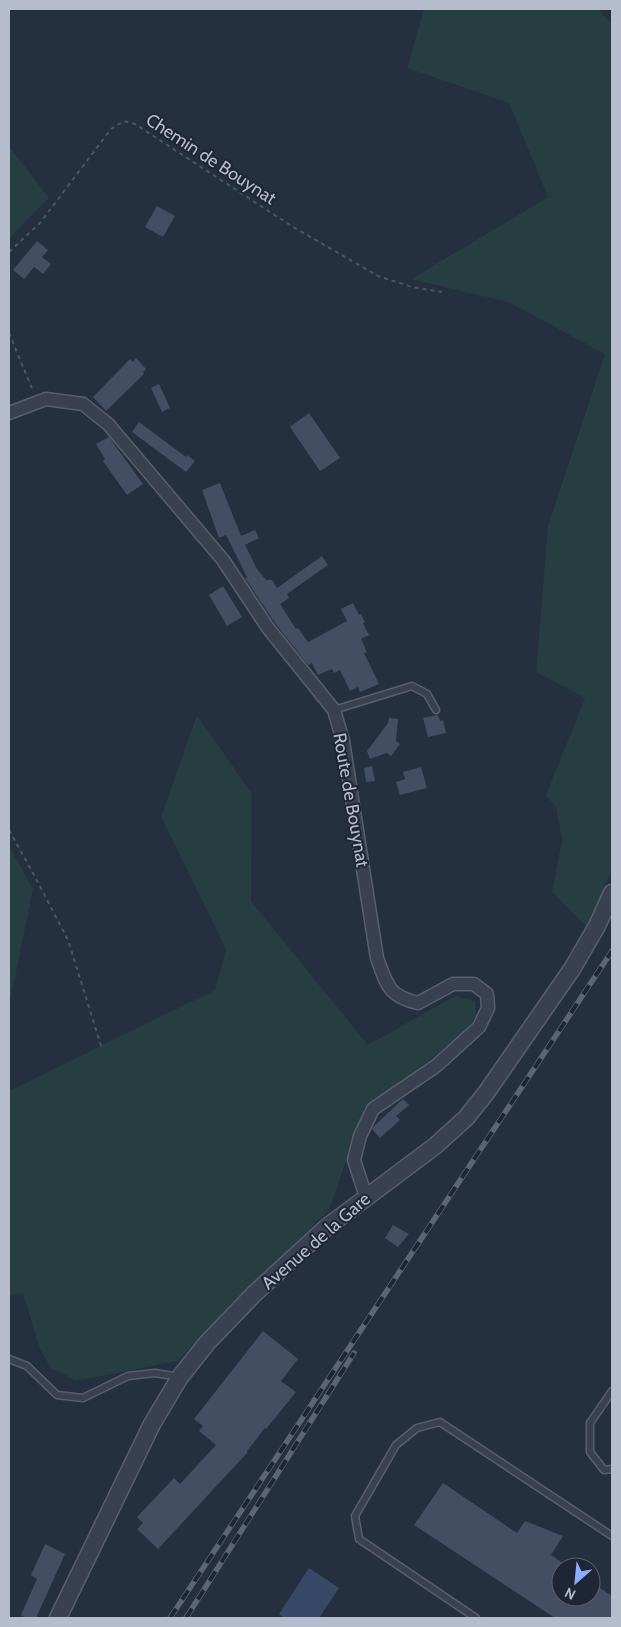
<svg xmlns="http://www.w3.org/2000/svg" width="621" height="1627" viewBox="0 0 621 1627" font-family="Cabin,sans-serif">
<rect width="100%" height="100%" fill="#242f40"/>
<g fill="#263d41">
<polygon points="424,9 598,9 612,24 612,869 588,928 552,892 562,840 556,807 546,795 585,698 536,672 548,526 605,354 508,302 411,279 548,197 509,103 407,68"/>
<polygon points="9,146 49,198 9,239"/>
<polygon points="197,715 252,794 251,901 368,1045 455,996 475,1001 476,1015 466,1033 364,1109 329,1210 177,1361 77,1381 51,1368 40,1349 23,1294 9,1295 9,1091 215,990 226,949 161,817"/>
<polygon points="9,846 33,889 11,997 9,998"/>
</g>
<polygon fill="#384968" points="309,1568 339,1588 319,1618 285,1618 279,1614"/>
<g fill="#434e62">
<polygon points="157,206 175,216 163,237 145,227"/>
<polygon points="37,241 48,250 42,257 51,264 43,274 34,267 24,279 13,270"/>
<polygon points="136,358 146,369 143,372 144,374 106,411 93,397 130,359 133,362"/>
<polygon points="159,384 170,408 162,412 151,388"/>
<polygon points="309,413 340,458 320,471 290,427"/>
<polygon points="139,422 186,457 187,455 195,461 186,472 132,432"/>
<polygon points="109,437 143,484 127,495 103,461 105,459 96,444"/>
<polygon points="220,483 241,536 255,530 259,538 245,545 257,569 266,580 272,580 277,588 322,556 328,565 287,594 289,598 280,604 296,629 298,628 308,642 347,621 341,609 353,603 359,615 361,614 365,622 363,623 369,635 361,639 367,652 364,653 379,684 360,692 358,687 350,691 340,670 334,673 332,669 318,675 312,663 308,665 275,623 245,578 247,577 226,535 219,538 202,490"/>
<polygon points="223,586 242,617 227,626 209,595"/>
<polygon points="438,715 440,721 443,720 446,733 428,737 423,718"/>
<polygon points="389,718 398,719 396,741 400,744 391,756 387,753 370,759 367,751 388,723"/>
<polygon points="372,766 375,781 366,782 364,768"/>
<polygon points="421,767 427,788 400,795 396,782 405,779 403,772"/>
<polygon points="403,1099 409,1105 396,1116 400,1120 380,1138 372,1129 374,1126"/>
<polygon points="393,1225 409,1234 398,1247 385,1238"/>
<polygon points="263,1331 298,1359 281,1381 296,1392 266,1429 265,1428 247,1451 247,1453 158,1549 137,1529 143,1523 137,1517 174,1478 180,1484 216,1445 199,1431 203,1426 194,1419"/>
<polygon points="443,1483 517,1533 525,1521 563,1536 551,1555 561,1562 561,1597 591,1597 591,1582 612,1596 612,1618 555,1618 414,1525"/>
<polygon points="45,1544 65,1554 36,1618 26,1618 21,1615 37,1579 31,1575"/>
</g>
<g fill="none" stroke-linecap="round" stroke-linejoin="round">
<defs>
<g id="service">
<polyline points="334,710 412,686 427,694 436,710"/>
<polyline points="9,1359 27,1366 57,1395 83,1398 128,1376 155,1373 179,1377"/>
<polyline points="612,1391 590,1423 590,1452 604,1470 612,1469"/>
<polyline points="476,1618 359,1539 355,1516 396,1445 417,1428 440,1422 612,1536"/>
</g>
<path id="minor" d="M9 413 46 399 83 404 108 424 223 560 268 628 334 710 343 741 377 958C387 985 388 996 418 1003L453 984H474L487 994 488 1008 479 1027 436 1066 373 1109 360 1136 354 1160 366 1197"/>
<polyline id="tertiary" points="58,1618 152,1424 180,1377 207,1343 254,1294 327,1227 435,1146 466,1118 486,1093 572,969 597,926 612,893"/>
</defs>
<use href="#service" stroke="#575f6e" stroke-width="9"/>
<use href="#minor" stroke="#575f6e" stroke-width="15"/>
<use href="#tertiary" stroke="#575f6e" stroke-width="19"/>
<g stroke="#455a5e" stroke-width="2" stroke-dasharray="4 4" stroke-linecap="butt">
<polyline points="9,252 40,223 111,129 124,121 135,124 293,227 378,276 412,287 442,292"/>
<polyline points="9,333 33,391"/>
<polyline points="9,830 34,875 68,940 102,1049"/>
</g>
<use href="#service" stroke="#394150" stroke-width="6"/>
<use href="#minor" stroke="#394150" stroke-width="12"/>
<use href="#tertiary" stroke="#394150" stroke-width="16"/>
<defs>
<g id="rail">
<polyline points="170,1618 612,951"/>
<polyline points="186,1618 354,1353"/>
</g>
</defs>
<use href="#rail" stroke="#5b6577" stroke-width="5.5"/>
<use href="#rail" stroke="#1e2635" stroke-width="4" stroke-dasharray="11" stroke-linecap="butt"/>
</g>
<g text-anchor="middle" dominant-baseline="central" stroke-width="4" stroke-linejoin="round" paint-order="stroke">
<g font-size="18" fill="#b5bccb" stroke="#1e2635">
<text transform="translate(211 159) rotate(33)">Chemin de Bouynat</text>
<text transform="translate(351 800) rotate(80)">Route de Bouynat</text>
<text transform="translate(316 1241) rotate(-41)">Avenue de la Gare</text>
</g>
</g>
<rect width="621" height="1627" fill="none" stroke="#b5bccb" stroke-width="20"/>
<g transform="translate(576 1582) rotate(207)"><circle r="24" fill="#1e2635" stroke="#5a6271"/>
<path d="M0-4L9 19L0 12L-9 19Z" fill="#8aaffb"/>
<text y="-8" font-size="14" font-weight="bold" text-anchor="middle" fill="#b5bccb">N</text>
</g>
</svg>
